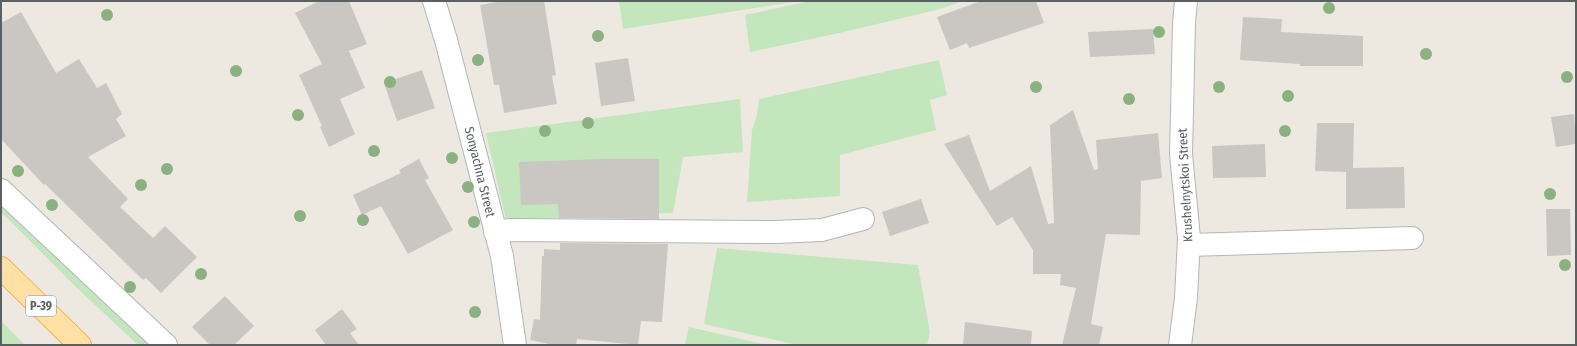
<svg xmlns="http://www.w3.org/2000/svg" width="1577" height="346" viewBox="0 0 1577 346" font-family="'Fira Sans Condensed',sans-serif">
<rect width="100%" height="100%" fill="#ede9e1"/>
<g fill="#c4e6bd">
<polygon points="619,1 799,1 623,29"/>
<polygon points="810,1 963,1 940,9 844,32 750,52 745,15"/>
<polygon points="939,60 947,95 930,100 936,130 840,155 840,196 747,202 752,130 757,115 759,99"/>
<polygon points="740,99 743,152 683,157 673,213 506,220 486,133"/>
<polygon points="1,197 158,345 138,345 76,287 1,212"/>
<polygon points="717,248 918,265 930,333 927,345 797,345 704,324"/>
<polygon points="1,321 25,345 1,345"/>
<polygon points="689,327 767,345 685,345"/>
</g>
<g fill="#cac6c1">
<polygon points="319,1 349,1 367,44 349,51 365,88 340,99 355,134 329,147 320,127 322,126 299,75 322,64 295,13"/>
<polygon points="502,1 544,1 556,75 552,76 557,104 504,113 499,85 494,85 480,5"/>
<polygon points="981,1 1036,1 1044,23 969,48 967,43 950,50 937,17"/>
<polygon points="21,12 56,73 79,59 97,88 106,83 122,114 116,119 126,136 88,157 128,199 120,207 153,238 165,226 197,257 161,293 146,278 143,280 45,184 44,185 1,139 1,23"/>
<polygon points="1243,17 1282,19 1281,32 1363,36 1363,66 1300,66 1300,64 1240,60"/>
<polygon points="1153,29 1155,54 1090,57 1088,32"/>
<polygon points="628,58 635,101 601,106 595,63"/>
<polygon points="422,70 435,108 397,121 384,83"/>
<polygon points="1073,110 1094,170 1098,169 1096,140 1158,133 1162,178 1141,181 1140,235 1106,234 1091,324 1103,327 1099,345 1062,345 1076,288 1060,285 1061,274 1033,274 1033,250 1012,217 997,226 944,144 969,135 990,191 1031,166 1048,224 1054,223 1050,125"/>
<polygon points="1574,114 1576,144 1556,147 1551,117"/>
<polygon points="1317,123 1354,123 1353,168 1404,167 1405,208 1346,209 1346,172 1315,171"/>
<polygon points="1265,144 1266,177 1213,178 1212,146"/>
<polygon points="419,159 429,178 425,180 453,230 408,254 381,206 362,215 353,195 401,173 399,170"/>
<polygon points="604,159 659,159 659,219 559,218 558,204 521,205 519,162"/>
<polygon points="921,199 929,223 890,236 882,212"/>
<polygon points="1546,209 1570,209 1571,255 1547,256"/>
<polygon points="560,243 668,244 662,322 641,321 638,345 577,339 576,345 554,345 530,340 534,319 540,320 542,256 544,256 544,249 560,250"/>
<polygon points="225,296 254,326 234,345 210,345 192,327"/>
<polygon points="342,309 357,329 350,333 359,345 326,345 315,330"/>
<polygon points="965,322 1032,331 1031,345 963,345"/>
</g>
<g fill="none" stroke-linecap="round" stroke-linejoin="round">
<defs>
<g id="minor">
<polyline points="434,1 446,40 502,256 515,345"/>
<polyline points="1,190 166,345"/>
<polyline points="495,232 510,230 776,232 822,230 863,219"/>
<polyline points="1189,245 1412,238"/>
<polyline points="1180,345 1186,298 1189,238 1181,154 1184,23 1186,1"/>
</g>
<polyline id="major" points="1,268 80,345"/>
</defs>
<use href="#minor" stroke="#b2b6ba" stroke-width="24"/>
<use href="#major" stroke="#f5ad53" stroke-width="24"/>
<use href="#minor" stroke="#fff" stroke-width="22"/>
<use href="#major" stroke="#ffe1a5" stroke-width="22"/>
</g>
<g fill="#8bb180">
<circle cx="1329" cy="8" r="6"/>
<circle cx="107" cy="15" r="6"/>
<circle cx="1159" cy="32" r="6"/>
<circle cx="598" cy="36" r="6"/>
<circle cx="1426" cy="54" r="6"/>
<circle cx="478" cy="60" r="6"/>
<circle cx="236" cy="71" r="6"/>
<circle cx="1567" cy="77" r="6"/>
<circle cx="390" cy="82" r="6"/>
<circle cx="1036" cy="87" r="6"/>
<circle cx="1219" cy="87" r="6"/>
<circle cx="1288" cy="96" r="6"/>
<circle cx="1129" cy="99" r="6"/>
<circle cx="298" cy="115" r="6"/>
<circle cx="588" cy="123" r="6"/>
<circle cx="545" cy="131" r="6"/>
<circle cx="1285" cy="131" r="6"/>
<circle cx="374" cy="151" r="6"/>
<circle cx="452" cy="158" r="6"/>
<circle cx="167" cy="169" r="6"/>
<circle cx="18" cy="171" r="6"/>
<circle cx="141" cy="185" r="6"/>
<circle cx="468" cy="187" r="6"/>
<circle cx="1550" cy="194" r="6"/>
<circle cx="52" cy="205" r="6"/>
<circle cx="300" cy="216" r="6"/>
<circle cx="363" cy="220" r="6"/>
<circle cx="474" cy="222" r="6"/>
<circle cx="1565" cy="265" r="6"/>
<circle cx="201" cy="274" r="6"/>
<circle cx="130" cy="287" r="6"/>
<circle cx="475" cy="312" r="6"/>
</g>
<g text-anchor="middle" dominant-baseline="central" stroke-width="3.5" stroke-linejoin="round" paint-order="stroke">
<rect fill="#fff" stroke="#8c8f92" stroke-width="1" x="26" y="296" width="30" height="20" rx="3"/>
<g font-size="12" font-weight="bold" fill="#5a5f63">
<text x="41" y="306">Р-39</text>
</g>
<g font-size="13" fill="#5a5f63" stroke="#fff">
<text transform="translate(480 172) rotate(76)">Sonyachna Street</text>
<text transform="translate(1185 185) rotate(-93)">Krushelnytskoi Street</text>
</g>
</g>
<rect width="1577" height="346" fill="none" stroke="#5a5f63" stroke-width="4"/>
</svg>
